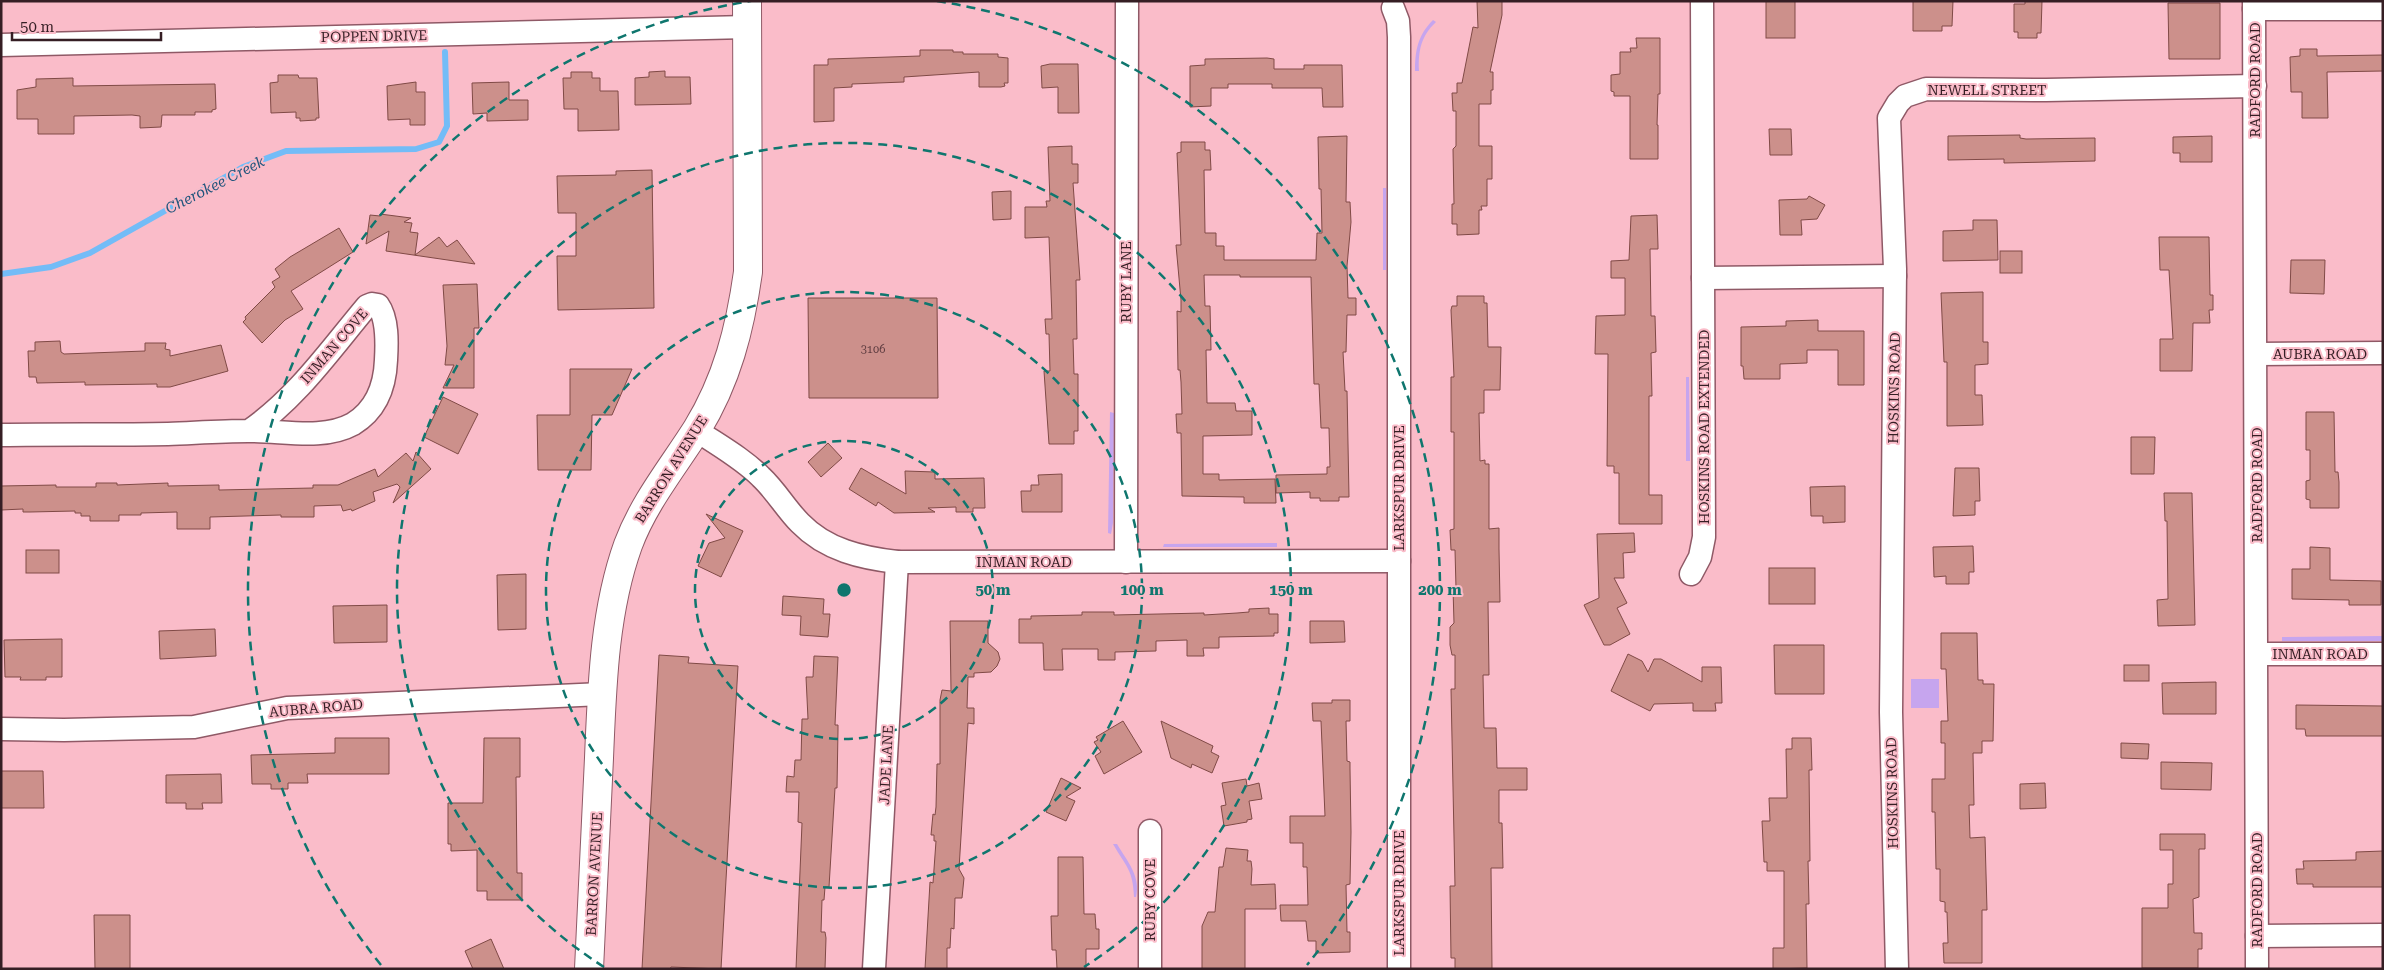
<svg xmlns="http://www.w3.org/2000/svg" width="2384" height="970" viewBox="0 0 2384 970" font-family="'Roboto Serif',serif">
<rect width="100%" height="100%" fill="#fabcc9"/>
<g fill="#c6a5ee">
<path d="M1433 20 1436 22C1421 36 1418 51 1419 71H1415C1415 50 1418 35 1433 20Z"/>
<rect x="1383" y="188" width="3" height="82"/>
<polygon points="1686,377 1689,377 1690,461 1686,461"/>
<polygon points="1110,412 1114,413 1113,523 1111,534 1108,533"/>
<polygon points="1277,543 1277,547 1163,547 1164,544"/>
<polygon points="2382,636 2382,641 2282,641 2282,637"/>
<rect x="1911" y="679" width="28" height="29"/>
<path d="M1113 844H1117C1127 861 1141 876 1136 897H1134C1133 869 1126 867 1113 844Z"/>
</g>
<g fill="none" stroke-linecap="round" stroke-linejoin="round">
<polyline stroke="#73bcf7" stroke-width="6" points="1,274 51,267 90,253 243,167 286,151 416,149 439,142 447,126 445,52"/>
</g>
<g fill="#cc908b" stroke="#804a46">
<polygon points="1477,1 1502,1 1502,15 1490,72 1493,72 1493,90 1491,90 1491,104 1479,104 1479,146 1492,146 1492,179 1487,179 1487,206 1481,206 1482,210 1479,210 1479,234 1457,235 1457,224 1452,224 1452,204 1454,204 1453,149 1456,146 1456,111 1453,111 1452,93 1457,93 1457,83 1462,83 1473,27 1478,28"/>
<rect x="1766" y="1" width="29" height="37"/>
<polygon points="1913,1 1953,1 1952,26 1942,26 1942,31 1913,31"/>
<polygon points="2025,1 2042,1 2041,33 2037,33 2037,38 2018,38 2018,32 2014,32 2014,4 2025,4"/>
<polygon points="2168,3 2220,3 2220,59 2169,59"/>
<polygon points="1636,38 1660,38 1660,94 1658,94 1657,125 1658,125 1658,159 1630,159 1630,96 1614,96 1614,92 1611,91 1611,75 1620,74 1620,52 1631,52 1630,48 1637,48"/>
<polygon points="2300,49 2317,49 2317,56 2383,55 2383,71 2327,72 2328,118 2302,118 2302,92 2291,92 2290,57 2300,56"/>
<polygon points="920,50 953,50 953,52 963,52 963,54 998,54 998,57 1008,58 1008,83 1004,83 1005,86 1001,87 979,87 979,72 904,77 904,82 852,84 852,87 834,88 834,121 814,122 814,65 828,65 828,59 920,56"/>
<polygon points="1267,58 1274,59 1274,69 1304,69 1304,65 1342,65 1343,107 1323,107 1322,88 1272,88 1272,84 1228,84 1228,88 1211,88 1211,106 1190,107 1190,66 1205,65 1205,59"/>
<polygon points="1050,64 1078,64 1079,113 1058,113 1058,87 1042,88 1041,66"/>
<polygon points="665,71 665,77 690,77 691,104 635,105 635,78 649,77 649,72"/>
<polygon points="571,72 592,72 592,78 600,78 600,91 618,91 619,130 578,131 578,109 564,109 563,78 571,78"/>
<polygon points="278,75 298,75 299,78 317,78 319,118 316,118 316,120 300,121 300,118 296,118 296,112 271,113 270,83 278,82"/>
<polygon points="73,78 73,86 215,84 216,109 212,110 212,112 195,112 195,115 162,115 161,127 140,128 140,116 132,115 74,116 74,134 38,134 38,119 17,119 17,90 36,87 36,79"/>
<polygon points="416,82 416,92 425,92 425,125 410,125 410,119 388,120 387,86"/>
<polygon points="509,82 509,100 528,100 528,120 487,121 487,113 473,114 472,83"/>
<polygon points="1769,129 1791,129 1792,155 1770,155"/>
<polygon points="2020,135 2020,138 2026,139 2095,138 2095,161 2004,163 2004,159 1948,160 1948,136"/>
<polygon points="1347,136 1346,202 1350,202 1351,222 1347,266 1348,298 1356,298 1356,315 1347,315 1346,352 1343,352 1345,391 1347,391 1349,497 1339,497 1339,501 1320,501 1320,498 1310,498 1310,492 1276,493 1276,475 1327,474 1327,467 1330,467 1329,428 1321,428 1319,384 1314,384 1311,277 1240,277 1240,275 1204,275 1205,306 1210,306 1211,350 1206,350 1207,403 1235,403 1236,411 1252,411 1252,435 1203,436 1203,474 1219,474 1219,480 1275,479 1276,503 1244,503 1244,497 1182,496 1181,433 1177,433 1176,414 1182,414 1181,382 1180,370 1178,370 1177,311 1181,312 1181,300 1176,245 1181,245 1177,153 1181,152 1181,142 1205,142 1205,150 1210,150 1211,170 1204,170 1205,233 1216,233 1216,246 1224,246 1224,260 1316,260 1317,233 1322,233 1321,189 1319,189 1318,137"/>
<polygon points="2212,136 2212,162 2180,162 2180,153 2173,153 2173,137"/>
<polygon points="1072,146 1072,164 1078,164 1078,183 1073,183 1080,280 1076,280 1077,339 1073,339 1074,374 1078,374 1078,431 1074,431 1074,444 1049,444 1044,371 1050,371 1049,334 1046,334 1045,319 1052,319 1049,237 1025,238 1025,207 1047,207 1046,201 1050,201 1048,147"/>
<polygon points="652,170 654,308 558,310 557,256 576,256 576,213 558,213 557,176 616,175 616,171"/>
<polygon points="1011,191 1011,219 993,220 992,192"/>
<polygon points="1809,196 1825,205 1817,219 1801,220 1802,235 1780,235 1779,200 1807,199"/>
<polygon points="380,214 411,218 404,222 412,223 410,232 418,233 415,255 439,237 447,247 457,240 475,264 386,251 389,231 366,244 370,215 380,216"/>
<polygon points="1657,215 1658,246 1658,249 1650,249 1651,316 1655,316 1656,352 1651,353 1652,396 1649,396 1649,495 1662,495 1662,524 1619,524 1619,473 1614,473 1614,466 1607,466 1608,354 1595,354 1596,316 1625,315 1625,278 1611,278 1611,261 1629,260 1631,216"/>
<polygon points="1973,220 1997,220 1998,260 1943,261 1943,231 1973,230"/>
<polygon points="339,228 353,252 291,291 303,309 285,320 262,343 243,322 246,319 245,317 275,287 272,282 280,277 275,269 290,257"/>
<polygon points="2159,237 2209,237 2210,295 2213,295 2213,310 2209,310 2210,323 2193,323 2192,371 2160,371 2160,339 2173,339 2169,270 2160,270"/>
<rect x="2000" y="251" width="22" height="22"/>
<polygon points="2291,260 2325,260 2324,294 2290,293"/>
<polygon points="477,284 479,328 474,328 474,388 443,388 454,365 445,365 447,346 443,285"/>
<polygon points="1983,292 1983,342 1988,342 1988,364 1975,365 1975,395 1982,395 1983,425 1947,426 1947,362 1944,362 1941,293"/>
<polygon points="1457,296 1484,296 1484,303 1487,303 1488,347 1501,347 1500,390 1484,390 1484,413 1479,413 1480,461 1485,460 1485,464 1489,464 1489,529 1499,528 1499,549 1500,602 1488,602 1489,675 1483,675 1484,728 1496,728 1497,768 1527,768 1527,790 1499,790 1499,823 1502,823 1503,868 1491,868 1492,969 1455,969 1455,958 1451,958 1450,886 1455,886 1451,689 1455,689 1455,655 1452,655 1450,645 1450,627 1454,623 1453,588 1456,588 1455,550 1451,550 1450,530 1454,529 1454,432 1451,432 1451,377 1454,377 1451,310 1452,306 1457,306"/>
<polygon points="808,298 937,298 938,398 809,398"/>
<polygon points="1818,320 1818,331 1864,331 1864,385 1838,385 1838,350 1807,350 1807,363 1780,364 1780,379 1744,379 1743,366 1741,366 1741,327 1786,326 1786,321"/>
<polygon points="60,341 61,352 64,354 145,351 145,343 166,343 165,349 170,350 170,356 221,345 228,371 170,387 157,387 157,384 85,385 85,382 37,383 36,377 29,377 28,351 35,351 35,342"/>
<polygon points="570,369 632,369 612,415 592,415 591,470 538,470 537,415 570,415"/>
<polygon points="443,397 478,414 458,454 424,437"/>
<polygon points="2306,412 2334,412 2335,472 2338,472 2339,482 2339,508 2310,508 2310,500 2306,499 2306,481 2310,480 2310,450 2306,450"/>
<polygon points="2131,437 2155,437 2154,474 2131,474"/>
<polygon points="828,443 842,458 821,477 808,462"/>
<polygon points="416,452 431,469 393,503 400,487 397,484 373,492 375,501 352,511 351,509 343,511 341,505 314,506 314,517 281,517 281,515 210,517 210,529 177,529 177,512 141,513 141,515 119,515 119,521 90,521 90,516 81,516 81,513 75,513 75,511 30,512 23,512 23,509 1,510 1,486 56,485 56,487 96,487 96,483 117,483 117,485 168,483 168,486 219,485 219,490 313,488 313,485 338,485 375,469 378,477 406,453 413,461"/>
<polygon points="861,468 906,494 905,471 935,472 935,479 984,478 985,508 973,508 973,512 956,512 956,507 928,508 935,512 894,513 878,502 876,506 849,489"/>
<polygon points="1955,468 1979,468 1980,501 1975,501 1975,515 1953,516"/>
<polygon points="1062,474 1062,512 1022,512 1021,491 1031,491 1031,485 1039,485 1038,475"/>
<polygon points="1845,486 1845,522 1823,523 1823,516 1811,516 1810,487"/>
<polygon points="2164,493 2192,493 2195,625 2158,626 2157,600 2168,599 2167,521 2165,521"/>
<polygon points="706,514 743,531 721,577 698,566 709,543 725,538"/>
<polygon points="1634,533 1635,552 1623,553 1624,578 1614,578 1627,603 1617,608 1630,634 1610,645 1604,645 1584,605 1599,598 1597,534"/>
<polygon points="1973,546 1974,572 1969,572 1969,584 1946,584 1946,576 1934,577 1933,547"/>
<polygon points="2310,547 2330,548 2330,580 2381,581 2381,605 2349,605 2349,600 2292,599 2292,569 2310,569"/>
<rect x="26" y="550" width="33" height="23"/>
<rect x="1769" y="568" width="46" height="36"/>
<polygon points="526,574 526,629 498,630 497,575"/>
<polygon points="783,596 824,599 823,614 830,614 828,637 800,635 801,616 782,615"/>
<polygon points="387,605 387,642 334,643 333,606"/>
<polygon points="1269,608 1269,614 1278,614 1278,633 1274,633 1274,636 1219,637 1219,648 1203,648 1204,656 1187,656 1187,640 1156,641 1156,651 1115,652 1115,660 1098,660 1098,649 1062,649 1063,670 1044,670 1043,643 1019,643 1019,619 1031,619 1031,616 1082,615 1082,612 1114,612 1114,615 1204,613 1204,615 1237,613 1249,612 1249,609"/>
<polygon points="950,621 988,621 988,643 998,652 1000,659 997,666 991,672 974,673 974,677 968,677 967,708 974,708 974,724 968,723 959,869 964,878 962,898 955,898 954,929 951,928 950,948 947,948 947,969 925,969 930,882 933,883 936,841 934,841 934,835 931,835 933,814 935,815 936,807 937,764 940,764 940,700 942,690 951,691"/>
<polygon points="1310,621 1344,621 1345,642 1310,643"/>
<polygon points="215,629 216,656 160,659 159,631"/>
<polygon points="1941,633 1977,633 1978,680 1983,680 1983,684 1994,684 1993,741 1982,741 1982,753 1973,753 1974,805 1969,805 1970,838 1985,837 1987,910 1982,910 1982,963 1944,963 1943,943 1948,943 1947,912 1945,912 1945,902 1940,901 1940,869 1936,869 1935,812 1932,812 1932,779 1945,779 1945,743 1941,743 1941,721 1948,721 1946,669 1941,669"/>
<polygon points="62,639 62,677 46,677 46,680 20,680 21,677 5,677 4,640"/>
<polygon points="1774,645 1824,645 1824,694 1775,694"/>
<polygon points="1628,654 1642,661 1648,672 1654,659 1661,659 1702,682 1702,667 1721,667 1722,703 1715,703 1716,711 1693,711 1693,703 1654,704 1650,711 1630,701 1611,691"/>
<polygon points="659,655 689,657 688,663 738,666 721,969 671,967 670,969 642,969"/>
<polygon points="814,656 838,657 835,725 838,725 838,730 837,788 835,788 829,887 825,887 824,900 822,900 821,932 825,932 826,938 825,969 796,969 802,823 798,822 799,792 786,792 787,776 794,777 795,760 801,760 802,719 808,719 806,677 813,677"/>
<rect x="2124" y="665" width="25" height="16"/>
<polygon points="2216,682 2216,714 2163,714 2162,683"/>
<polygon points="1332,700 1350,700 1350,721 1346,721 1347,761 1350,762 1350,769 1351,832 1350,884 1346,885 1347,932 1350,932 1350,952 1316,953 1316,941 1308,941 1306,921 1281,921 1280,905 1308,905 1307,867 1303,867 1303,843 1290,843 1290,816 1325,816 1321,721 1313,721 1312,703 1332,703"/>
<polygon points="2296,705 2383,706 2383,736 2306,736 2305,729 2296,729"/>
<polygon points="1123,721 1142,752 1104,774 1095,756 1101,752 1094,742 1098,740 1096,737"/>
<polygon points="1161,721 1213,746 1211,752 1219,756 1212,773 1192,764 1191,768 1171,758"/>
<polygon points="335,738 389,738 389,774 307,774 308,783 288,783 288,789 271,789 271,784 252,784 251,755 335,753"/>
<polygon points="484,738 520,738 520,777 516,777 517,873 522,873 522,900 487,900 487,891 477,891 477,850 451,851 451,844 448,844 448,803 483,803"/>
<polygon points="1792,738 1811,738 1812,770 1809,770 1810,861 1808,861 1809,904 1806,904 1807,968 1773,969 1773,948 1784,948 1784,871 1767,871 1767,862 1764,862 1762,821 1770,821 1769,798 1787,798 1786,749 1792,749"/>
<polygon points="2121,743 2149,744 2148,759 2121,758"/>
<polygon points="2161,762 2212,763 2211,790 2161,789"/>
<polygon points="1,771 43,771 44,808 1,808"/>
<polygon points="221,774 222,803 202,803 203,809 186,809 186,803 166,803 166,775"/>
<polygon points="1061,778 1081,788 1066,797 1075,801 1066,821 1046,812"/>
<polygon points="1246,779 1247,786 1259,783 1262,799 1249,801 1252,819 1247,820 1247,822 1224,826 1221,806 1226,805 1222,783"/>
<polygon points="2045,783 2046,808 2020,809 2020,784"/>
<polygon points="2160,834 2205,834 2205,849 2199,849 2199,897 2193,899 2194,933 2202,933 2202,949 2198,949 2198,968 2142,968 2142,908 2168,908 2168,884 2173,884 2173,850 2160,850"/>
<polygon points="1226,848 1248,850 1247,861 1251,861 1252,869 1251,885 1275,884 1276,909 1245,909 1245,969 1202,969 1202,926 1208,912 1215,912 1219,867 1223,867"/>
<polygon points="2383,851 2383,887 2313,887 2313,884 2297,884 2296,869 2304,869 2303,861 2356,860 2356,852"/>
<polygon points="1058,857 1083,857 1084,914 1095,914 1096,929 1099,929 1099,949 1086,949 1086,969 1057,969 1056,950 1052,950 1051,916 1058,916"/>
<polygon points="94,915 130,915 130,969 95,969"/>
<polygon points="491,939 504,969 473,969 465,951"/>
</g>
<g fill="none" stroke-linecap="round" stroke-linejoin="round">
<defs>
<g id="minor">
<polyline points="2254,1 2257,969"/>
<polyline points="1393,8 1398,21 1399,37 1399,969"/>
<polyline points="2254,9 2383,9"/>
<polyline points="1,45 747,27"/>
<polyline points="1703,278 1895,276"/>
<polyline points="2257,354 2383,353"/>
<path d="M696 430C718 445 742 458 761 477 776 491 786 509 800 523 826 550 862 558 897 562L1399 561"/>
<path d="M1 435C57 434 113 435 168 434 195 433 221 431 248 431 281 430 322 441 353 424 376 410 385 386 386 360 387 343 388 319 378 305L372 304 367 306C330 350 297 398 249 431"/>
<polyline points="1126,562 1127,1"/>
<polyline points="1691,574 1700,557 1704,537 1702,1"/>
<polyline points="2258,654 2383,654"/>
<polyline points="1,729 64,730 194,727 287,708 602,694"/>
<polyline points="1150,831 1150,969"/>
<polyline points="2257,936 2383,935"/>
<polyline points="874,969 897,562"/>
<polyline points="1897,969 1891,712 1895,269 1889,118 1898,103 1905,96 1926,89 2046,90 2255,86"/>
</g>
<path id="major" d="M589 969C592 898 596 828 599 758 602 687 604 612 628 545 644 502 673 467 697 429 727 380 740 329 748 272L747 1"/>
</defs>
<use href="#minor" stroke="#8f5966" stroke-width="25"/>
<use href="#major" stroke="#8f5966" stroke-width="30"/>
<use href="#minor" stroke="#fff" stroke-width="22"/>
<use href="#major" stroke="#fff" stroke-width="28"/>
</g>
<g fill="none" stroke="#0f766e" stroke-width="2.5" stroke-dasharray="9 6">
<circle cx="844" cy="590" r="149"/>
<circle cx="844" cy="590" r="298"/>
<path d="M604 967A447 447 0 1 1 1084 967"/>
<path d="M381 965A596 596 0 0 1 751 1M937 1A596 596 0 0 1 1307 965"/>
</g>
<g text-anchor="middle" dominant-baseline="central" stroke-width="4" stroke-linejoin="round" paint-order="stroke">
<g font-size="11" fill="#5b3a3e">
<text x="873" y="349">3106</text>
</g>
<g font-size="14" fill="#351e24" stroke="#fabcc9">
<text transform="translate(374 36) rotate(-1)">POPPEN DRIVE</text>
<text transform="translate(2255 80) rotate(-90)">RADFORD ROAD</text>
<text x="1987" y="90">NEWELL STREET</text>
<text transform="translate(1126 282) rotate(-90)">RUBY LANE</text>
<text transform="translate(334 346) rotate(-49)">INMAN COVE</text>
<text x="2320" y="354">AUBRA ROAD</text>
<text transform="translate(1894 388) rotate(-89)">HOSKINS ROAD</text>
<text transform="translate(1704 427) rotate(-90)">HOSKINS ROAD EXTENDED</text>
<text transform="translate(671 469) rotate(-58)">BARRON AVENUE</text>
<text transform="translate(2257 485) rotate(-90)">RADFORD ROAD</text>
<text transform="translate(1399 488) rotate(-90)">LARKSPUR DRIVE</text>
<text x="1024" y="562">INMAN ROAD</text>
<text x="2320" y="654">INMAN ROAD</text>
<text transform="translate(316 708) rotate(-5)">AUBRA ROAD</text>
<text transform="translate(886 765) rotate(-87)">JADE LANE</text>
<text transform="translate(1892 793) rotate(-91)">HOSKINS ROAD</text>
<text transform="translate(594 874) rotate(-87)">BARRON AVENUE</text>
<text transform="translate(2257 890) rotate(-90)">RADFORD ROAD</text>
<text transform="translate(1399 893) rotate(-90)">LARKSPUR DRIVE</text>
<text transform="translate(1150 900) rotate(-90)">RUBY COVE</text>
</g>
<g font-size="15" font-style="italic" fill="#21557d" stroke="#fabcc9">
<text transform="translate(215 185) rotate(-27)">Cherokee Creek</text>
</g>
</g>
<circle cx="844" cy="590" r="8" fill="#0f766e" stroke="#fabcc9" stroke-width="2.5"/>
<g font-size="15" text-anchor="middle" font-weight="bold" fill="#0f766e" stroke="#fabcc9" stroke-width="4" stroke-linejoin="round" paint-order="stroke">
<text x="993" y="595">50 m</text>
<text x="1142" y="595">100 m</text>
<text x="1291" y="595">150 m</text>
<text x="1440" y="595">200 m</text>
</g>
<rect width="2384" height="970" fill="none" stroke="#351e24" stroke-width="5"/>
<path d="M12 32v8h149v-8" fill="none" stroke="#351e24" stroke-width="2.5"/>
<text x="20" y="32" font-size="15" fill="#351e24" stroke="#fabcc9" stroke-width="4" paint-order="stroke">50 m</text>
</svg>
